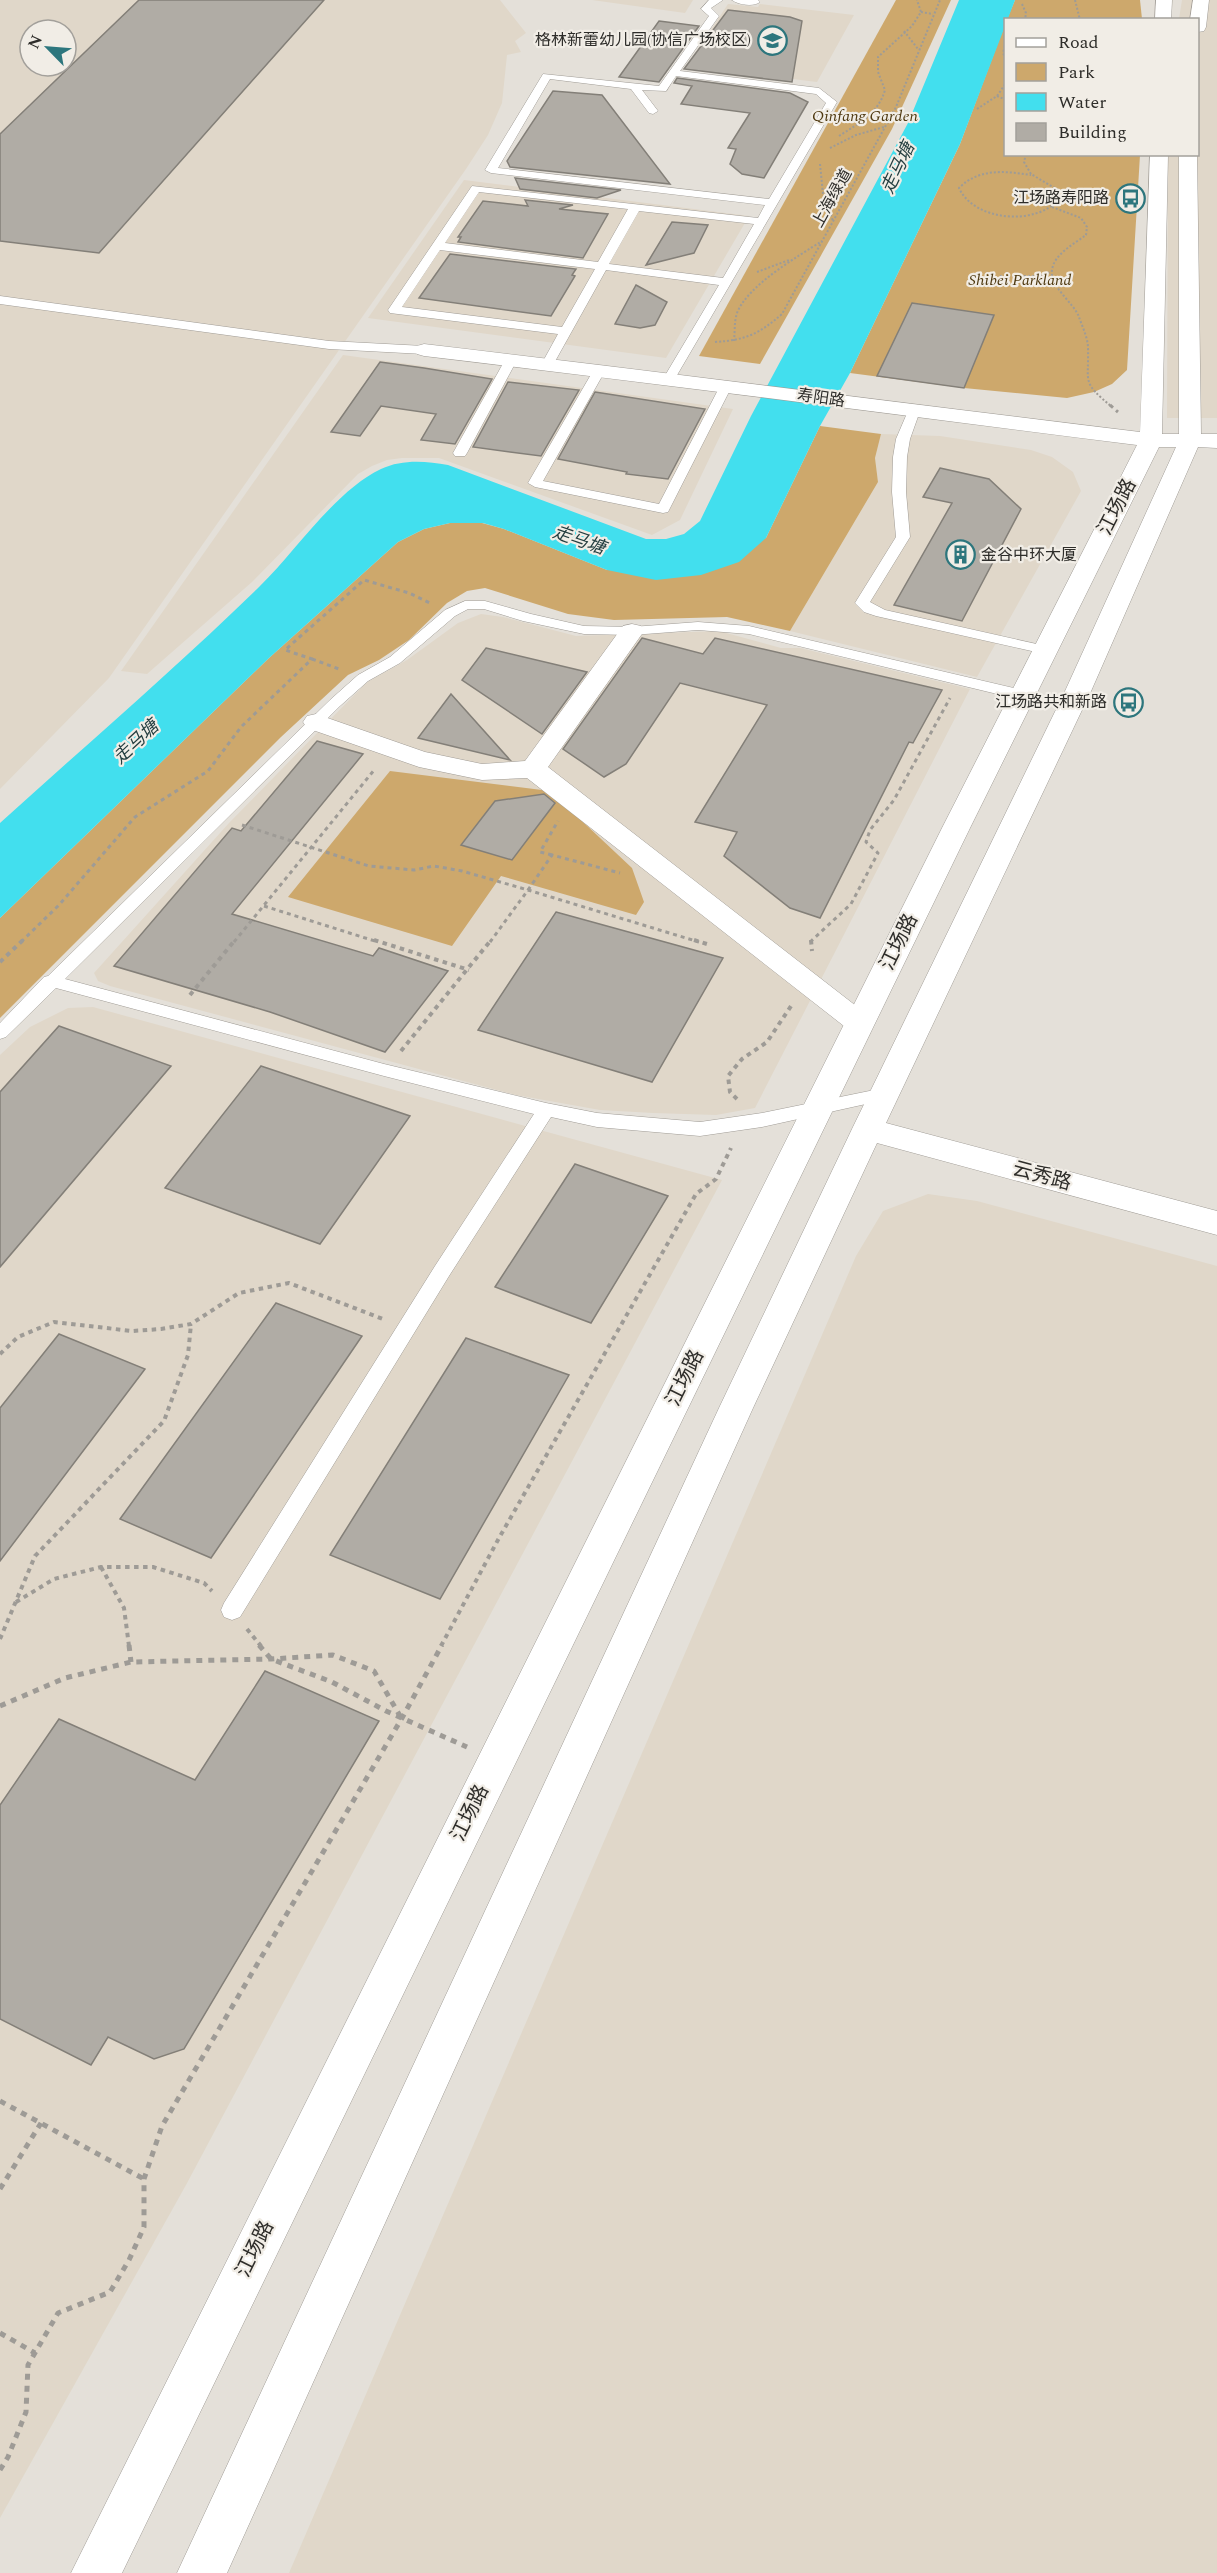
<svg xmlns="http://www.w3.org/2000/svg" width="1217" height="2573" viewBox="0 0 1217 2573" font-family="Spectral,'Noto Sans SC',serif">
<rect width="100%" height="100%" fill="#e4e0d9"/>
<g fill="#e0d7c9" fill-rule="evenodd">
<path d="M0 0H500L526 33 515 41 521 52 507 55 502 103 488 135 466 169 109 678 0 789ZM30 30H66V66H30Z"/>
<polygon points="592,0 693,0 685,13"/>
<polygon points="1182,0 1217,0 1217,418 1167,418 1168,155 1198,154 1198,20 1179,19"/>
<polygon points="728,4 758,7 760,4 854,15 817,82 687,66"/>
<polygon points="464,180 749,216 666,358 368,318"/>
<polygon points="343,355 733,409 680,520 652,535 439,458 402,458 387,460 372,466 358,474 252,582 147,674 121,671"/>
<polygon points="881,434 940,436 1031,450 1052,457 1073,472 1081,491 977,677 790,631 878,482 875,458"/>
<polygon points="481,614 503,617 576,636 719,631 781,648 800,648 970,689 755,1108 716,1115 653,1113 600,1110 516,1095 110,986 98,981 94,973 229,823 367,682 407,660 458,623"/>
<polygon points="93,1007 722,1180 186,2185 0,2518 0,1055 30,1027 68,1008"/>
<polygon points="928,1194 977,1201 1217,1266 1217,2573 289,2573 856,1256 883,1211"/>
</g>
<g fill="#cda86c">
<polygon points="896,0 951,0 892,129 760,364 699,356"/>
<polygon points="1015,0 1140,0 1142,19 1007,19"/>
<polygon points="1005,24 1006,154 1140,155 1127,370 1112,384 1094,392 1067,398 964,388 850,373 960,144"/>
<polygon points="820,426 881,434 875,458 878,482 790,631 727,617 614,620 568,614 485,588 467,591 447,603 409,640 379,660 348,675 281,737 0,1018 0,918 269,658 398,542 424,529 450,523 482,523 504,529 607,570 766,538"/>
<polygon points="390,771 550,791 632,868 644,902 636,915 501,876 452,946 288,897"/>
</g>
<path fill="#42dfee" d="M959 0H1015L960 144 850 373 820 426 766 538 739 562 701 575 656 580 607 570 504 529 483 523H450L424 529 398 542 269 658 0 918V823C87 744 176 668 260 586 296 551 335 491 381 469 402 459 426 461 448 465L646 539H666L684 534 700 521 751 416 908 123Z"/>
<g fill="#b0aca5" stroke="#837f78" stroke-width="1.5">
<polygon points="139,0 324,0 99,253 0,241 0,134"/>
<polygon points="728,10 790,17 802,21 792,82 684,69"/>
<polygon points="659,21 699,26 659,82 619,77"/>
<polygon points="677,78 790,93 808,102 764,178 742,174 730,164 736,149 728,148 750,113 681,104 692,86 674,83"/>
<polygon points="553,91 602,95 670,184 510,167 507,161"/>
<polygon points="515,178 621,190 597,198 520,189"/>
<polygon points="525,200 573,205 559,209 608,214 583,258 458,242 461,237 458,237 483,201 528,206"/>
<polygon points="672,222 708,225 694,253 646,265"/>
<polygon points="450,254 576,269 572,275 575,276 551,316 419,298"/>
<polygon points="636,285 667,302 655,325 640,328 615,324"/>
<polygon points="912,303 994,315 964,388 877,376"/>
<polygon points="380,362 424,368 492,379 455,444 421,440 436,414 381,406 360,436 331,432"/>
<polygon points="508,382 579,390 541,456 473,447"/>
<polygon points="595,392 705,409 668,479 626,474 627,472 558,459"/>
<polygon points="940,468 989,479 1021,509 962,621 894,605 952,503 923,497"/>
<polygon points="642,638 703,654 715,638 942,690 913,743 909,742 820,918 790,908 724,856 737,832 695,822 767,705 680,683 626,764 604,777 563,749"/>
<polygon points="486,648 587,672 542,734 462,680"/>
<polygon points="451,694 510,760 418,738"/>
<polygon points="317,741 363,754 232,914 373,956 379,948 448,971 385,1052 270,1012 114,966 232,828 241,831"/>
<polygon points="544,794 555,803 512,860 461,845 495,801"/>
<polygon points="556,912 723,958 652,1082 478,1030"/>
<polygon points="59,1026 171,1066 0,1267 0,1092"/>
<polygon points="261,1066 410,1116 320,1244 165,1188"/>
<polygon points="575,1164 668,1196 591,1323 495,1287"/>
<polygon points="276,1303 362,1336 211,1558 120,1519"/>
<polygon points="59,1334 145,1369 0,1561 0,1408"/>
<polygon points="466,1338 569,1375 440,1599 330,1555"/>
<polygon points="265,1671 379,1721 184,2049 154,2059 108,2037 91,2065 0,2019 0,1805 59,1719 195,1780"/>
</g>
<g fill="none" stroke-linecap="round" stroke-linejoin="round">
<defs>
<g id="lane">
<path d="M709 0H723L711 8 719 16 680 71 819 88 837 102 673 382H665L663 379 719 285 606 270 553 365 547 369 541 365 558 334 390 313 388 310 472 186 758 218 765 205 491 173 485 170 543 74 659 86 709 16 701 9ZM676 76 816 94 826 103 769 199 498 168 550 79 631 89 649 113 653 114 658 111 642 90 666 91ZM479 192 628 209 598 262 445 243ZM639 211 754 224 723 278 609 264ZM440 250 595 269 562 327 402 307Z"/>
<path d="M732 0H758L760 2C754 7 738 5 732 0Z"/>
<polygon points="0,296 329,341 424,346 430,350 424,354 329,349 0,304"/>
<polygon points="511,356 517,360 467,453 465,456 455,456 453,453 505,360"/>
<polygon points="599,367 605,371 543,481 659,504 720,386 726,382 732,386 668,512 663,513 535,487 528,483 593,371"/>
<polygon points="914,407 920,411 910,439 907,457 906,492 910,537 870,602 885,610 1050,647 1052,650 1050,653 1045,654 876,616 864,612 855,603 896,537 892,492 893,457 896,439 908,411"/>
<polygon points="465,601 485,601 531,614 584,626 632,627 698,622 749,626 1022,690 1030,695 1022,700 749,634 698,630 632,635 584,634 523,621 484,609 468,609 455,616 400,663 368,681 340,706 65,979 384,1064 546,1103 597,1113 700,1122 762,1113 884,1088 890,1089 893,1094 890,1099 884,1100 762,1127 700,1136 597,1127 551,1117 449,1276 240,1617 232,1620 224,1617 221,1610 224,1603 435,1266 534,1114 384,1076 56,988 6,1037 0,1039 0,1023 44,977 48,976 330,700 358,675 390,657 445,610"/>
</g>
<polygon id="street" points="632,624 641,626 644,631 548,767 869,1016 874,1023 869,1030 859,1033 849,1030 527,778 482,780 419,767 307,728 303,722 307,716 316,714 425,752 482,764 525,761 623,626"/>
<g id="secondary">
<polygon points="1156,0 1172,0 1171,20 1155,20"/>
<polygon points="1193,0 1209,0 1206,27 1204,31 1198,32 1198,20 1190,20"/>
<path d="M1150 154H1168L1162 434H1179V154H1197L1201 434H1217V448L1198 447 1092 689 886 1123 1217 1211V1235L877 1143 753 1408 227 2573H177L719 1408 852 1129 1066 689 1176 447H1159L970 828 122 2573H71L942 828 1137 445C900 415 662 384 424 356L417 354 414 350 417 346 424 344C663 372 901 403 1140 432Z"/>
</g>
</defs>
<use href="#lane" stroke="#a09c96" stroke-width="1"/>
<use href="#street" stroke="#a09c96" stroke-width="1"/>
<use href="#secondary" stroke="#a09c96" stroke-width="1"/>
<g stroke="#9e9b96" stroke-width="2" stroke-dasharray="2 2" stroke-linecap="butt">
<polyline points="1075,0 1080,20"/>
<polyline points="1022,4 1026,13 1025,20"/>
<polyline points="921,12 933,14"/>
<polyline points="904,31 918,49"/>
<polyline points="1006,42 1003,53 1006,59"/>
<polyline points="997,96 1006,100"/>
<polyline points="977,109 997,96 1006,83"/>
<path d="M839 136C859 123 878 114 885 90L878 72V57L912 26 921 12 917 0"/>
<polyline points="830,148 856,135 884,127"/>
<path d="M1026 154 1024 162 1031 174 1058 190V200C1035 226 974 221 959 188 979 168 1005 171 1031 175"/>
<polyline points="820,164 823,194 833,221"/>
<path d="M1052 207 1081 218 1087 227 1086 235C1074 244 1054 254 1052 270 1049 286 1074 303 1079 317 1082 326 1088 338 1088 348 1089 384 1081 381 1112 407"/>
<polyline points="757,272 789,260"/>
<polyline points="1000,276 1038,276 1051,272"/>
<path d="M734 341C735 332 734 322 737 313 748 285 797 257 822 241"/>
<path d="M715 342C746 340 759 334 782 314L896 107 940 0"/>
</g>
<g stroke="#9e9b96" stroke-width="3" stroke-dasharray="4 4" stroke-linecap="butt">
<polyline points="1110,405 1118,412"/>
<polyline points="312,659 339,669"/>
<polyline points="242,825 369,866 414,870 434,866 462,871 528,890 552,855 620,873"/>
<polyline points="552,855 540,852 558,821"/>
<polyline points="264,906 378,942"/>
<polyline points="21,942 59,905 135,817 208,771 241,727 312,659 285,650 364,580 409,593 430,603"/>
<polyline points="234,942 375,769"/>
<polyline points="490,942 528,890 699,942"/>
<polyline points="810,942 851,904 878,853 866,842 870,830 894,800 950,698"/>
</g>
<g stroke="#9e9b96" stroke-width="4" stroke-dasharray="4.5 4.5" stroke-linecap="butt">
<polyline points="374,940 469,970"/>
<polyline points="694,940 710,945"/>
<polyline points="811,940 812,951"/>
<polyline points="0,962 23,940"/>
<polyline points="190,995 235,940"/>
<polyline points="401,1051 491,940"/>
<polyline points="737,1099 730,1092 728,1076 742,1059 767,1042 791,1006"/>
<polyline points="0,1354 18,1337 54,1322 132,1331 161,1329 191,1324 239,1293 289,1283 383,1319"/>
<polyline points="101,1567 124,1608 129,1646"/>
<polyline points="16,1602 54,1579 101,1567 153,1567 204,1583 212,1591"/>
<polyline points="247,1629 261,1646"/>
<polyline points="0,1639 35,1556 164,1421 188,1355 191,1324"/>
<polyline points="441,1646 499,1538 696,1194 716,1179 731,1148"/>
</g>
<g stroke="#9e9b96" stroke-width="5" stroke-dasharray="6 6" stroke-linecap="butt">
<polyline points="129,1645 131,1662"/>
<polyline points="259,1645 271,1659 332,1682 386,1711 467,1747"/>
<polyline points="0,1706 65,1678 131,1662 271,1659 333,1655 374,1671 400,1716"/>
<polyline points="0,2101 144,2179"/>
<polyline points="0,2189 41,2123"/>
<polyline points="0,2333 35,2353"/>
<polyline points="0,2470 8,2457 26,2412 28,2365 58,2313 110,2292 129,2260 144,2227 144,2179 162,2126 402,1718 442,1645"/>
</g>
<use href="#lane" fill="#fff" fill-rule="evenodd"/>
<use href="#street" fill="#fff" fill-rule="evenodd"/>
<use href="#secondary" fill="#fff" fill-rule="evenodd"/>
</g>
<defs>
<symbol id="school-ring" viewBox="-11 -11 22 22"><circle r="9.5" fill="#f1ede6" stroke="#2d767d" stroke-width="1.5"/><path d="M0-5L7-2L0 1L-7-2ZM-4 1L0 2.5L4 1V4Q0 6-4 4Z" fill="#2d767d"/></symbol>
<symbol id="bus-ring" viewBox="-11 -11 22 22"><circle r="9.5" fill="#f1ede6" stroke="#2d767d" stroke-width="1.5"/><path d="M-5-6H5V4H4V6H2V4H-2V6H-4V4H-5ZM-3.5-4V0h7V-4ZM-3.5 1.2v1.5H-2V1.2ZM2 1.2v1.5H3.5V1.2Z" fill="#2d767d"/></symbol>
<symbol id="building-ring" viewBox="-11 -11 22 22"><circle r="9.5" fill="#f1ede6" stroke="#2d767d" stroke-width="1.5"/><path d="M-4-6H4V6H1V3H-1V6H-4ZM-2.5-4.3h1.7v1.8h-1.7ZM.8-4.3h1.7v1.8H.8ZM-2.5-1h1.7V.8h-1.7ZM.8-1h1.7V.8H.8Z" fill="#2d767d"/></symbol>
</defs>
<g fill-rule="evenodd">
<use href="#school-ring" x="756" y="24" width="33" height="33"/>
<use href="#bus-ring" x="1114" y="182" width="33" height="33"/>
<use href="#building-ring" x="944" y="538" width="33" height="33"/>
<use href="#bus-ring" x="1112" y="686" width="33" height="33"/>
</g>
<g text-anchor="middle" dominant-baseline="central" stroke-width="4.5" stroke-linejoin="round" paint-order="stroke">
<g font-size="16" fill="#2e2d2a" stroke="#f1ede6" text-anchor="end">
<text x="751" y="40">格林新蕾幼儿园(协信广场校区)</text>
<text x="1109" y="198">江场路寿阳路</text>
<text x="981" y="555" text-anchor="start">金谷中环大厦</text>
<text x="1107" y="702">江场路共和新路</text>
</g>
<g font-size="16" font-style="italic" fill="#4e380f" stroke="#f1ede6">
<text x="865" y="116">Qinfang Garden</text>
<text x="1020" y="280">Shibei Parkland</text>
</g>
<g font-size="16" fill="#2e2d2a" stroke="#f1ede6">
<text transform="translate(832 198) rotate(-61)">上海绿道</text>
<text transform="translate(821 398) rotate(8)">寿阳路</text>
</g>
<g font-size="18" font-style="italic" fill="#243e40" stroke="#f1ede6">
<text transform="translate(898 168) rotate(-65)">走马塘</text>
<text transform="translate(579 540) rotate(19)">走马塘</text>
<text transform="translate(136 742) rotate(-43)">走马塘</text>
</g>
<g font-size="20" fill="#2e2d2a" stroke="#f1ede6">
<text transform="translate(1117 507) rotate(-63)">江场路</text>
<text transform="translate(899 942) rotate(-64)">江场路</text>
<text transform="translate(1042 1176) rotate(15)">云秀路</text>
<text transform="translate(685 1378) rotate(-64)">江场路</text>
<text transform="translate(470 1813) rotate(-64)">江场路</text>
<text transform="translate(255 2249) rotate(-64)">江场路</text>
</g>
</g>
<rect x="1004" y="18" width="195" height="138" fill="#f1ede6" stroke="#a3a09b" stroke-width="1.5"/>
<rect x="1016" y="38" width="30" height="9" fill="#ffffff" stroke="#a3a09b" stroke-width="1.5"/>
<text x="1058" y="48" font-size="18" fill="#2e2d2a">Road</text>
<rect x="1016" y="63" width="30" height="18" fill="#cda86c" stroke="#a3a09b" stroke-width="1.5"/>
<text x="1058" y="78" font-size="18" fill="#2e2d2a">Park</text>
<rect x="1016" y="93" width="30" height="18" fill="#42dfee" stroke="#a3a09b" stroke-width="1.5"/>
<text x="1058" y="108" font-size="18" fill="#2e2d2a">Water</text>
<rect x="1016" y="123" width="30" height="18" fill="#b0aca5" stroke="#a3a09b" stroke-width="1.5"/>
<text x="1058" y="138" font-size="18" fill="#2e2d2a">Building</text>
<g transform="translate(48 48) rotate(295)"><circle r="28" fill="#f1ede6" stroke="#a3a09b" stroke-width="1.5"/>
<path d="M0-4.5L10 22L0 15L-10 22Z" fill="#2d767d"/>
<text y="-9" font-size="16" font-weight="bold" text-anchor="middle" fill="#2e2d2a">N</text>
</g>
</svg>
